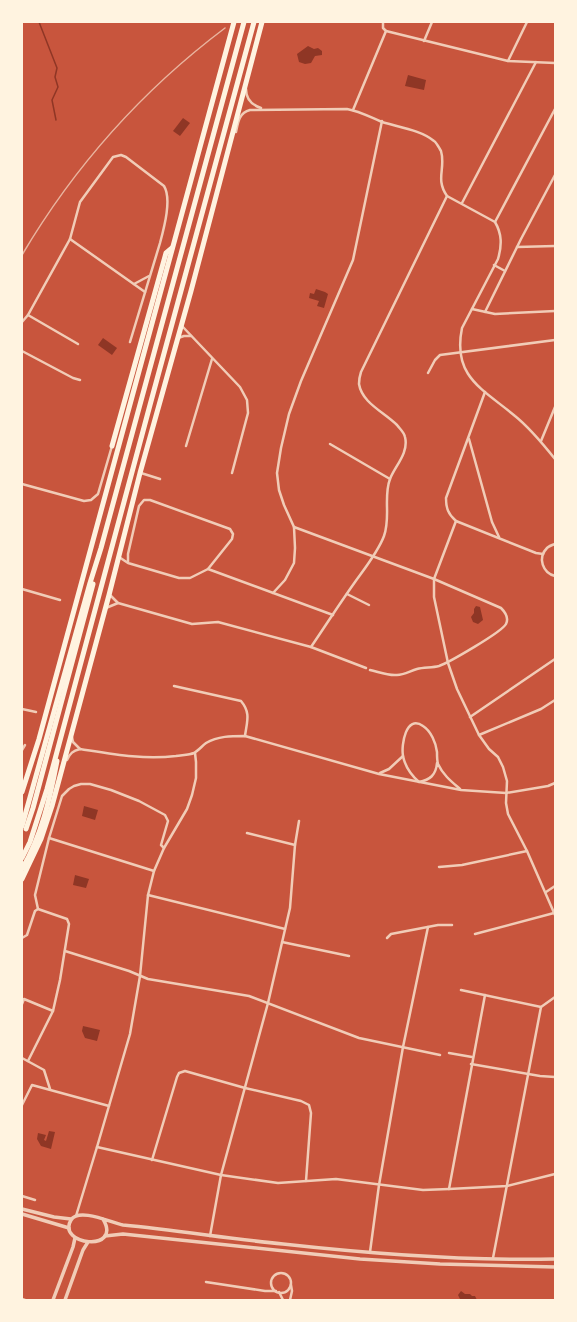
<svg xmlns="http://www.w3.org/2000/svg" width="577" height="1322" viewBox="0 0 577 1322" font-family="'Exo 2',sans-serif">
<rect width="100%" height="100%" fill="#c8553d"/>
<g fill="#8f3625">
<polygon points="308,46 314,49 318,48 322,51 322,55 315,56 311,63 305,64 299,62 297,54"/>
<polygon points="408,75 426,80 424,90 405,86"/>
<polygon points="183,118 190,123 180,136 173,131"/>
<polygon points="316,289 325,292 328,294 324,308 317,306 319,301 309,298 310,293 314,294"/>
<polygon points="103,338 117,348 112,355 98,345"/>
<polygon points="476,606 480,607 483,620 478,624 473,622 471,617 474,613 474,609"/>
<polygon points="84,806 98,810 95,820 82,816"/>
<polygon points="75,875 89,879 86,888 73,885"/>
<polygon points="83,1026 100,1030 97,1041 85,1038 82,1031"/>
<polygon points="49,1131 55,1132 51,1149 41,1146 37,1139 38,1133 46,1135 44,1140 46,1141"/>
<polygon points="461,1291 465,1294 470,1294 472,1296 475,1296 477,1300 460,1299 458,1295"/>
</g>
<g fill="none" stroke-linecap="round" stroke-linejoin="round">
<polyline stroke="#8f3625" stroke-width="1.5" points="39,22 57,68 55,77 58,87 52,100 56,120"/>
<g stroke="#f1ccb7" stroke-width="2.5">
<polyline points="386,31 508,61 555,63"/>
<polyline points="424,41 432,22"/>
<polyline points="508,61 527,22"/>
<path d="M246 89C246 100 252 105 261 108"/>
<polyline points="353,110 386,31 383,28 383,22"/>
<path d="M236 132C238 122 239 113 250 110L347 109C359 111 370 117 382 122 398 127 421 130 434 141 437 143 439 148 441 151 446 168 435 179 447 196L495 222C502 234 502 245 498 259L462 328C452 377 483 389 515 416 530 428 543 444 555 459"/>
<polyline points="462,203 536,62"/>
<polyline points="495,222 555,109"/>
<polyline points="70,239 145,292"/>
<polyline points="517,247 555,246"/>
<polyline points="494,265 505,271"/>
<polyline points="134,284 149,276"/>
<polyline points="472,309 495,314 555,311"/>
<polyline points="485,312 521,239 555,175"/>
<polyline points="28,315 78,344"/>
<path d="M22 322 28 315 70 239 80 202 113 157 121 155 126 157 164 186C172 199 164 228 160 243L130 342"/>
<polyline points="182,326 240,387 247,400 248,413 232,473"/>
<polyline points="178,338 184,336 191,336"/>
<polyline points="22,351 73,378 80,380"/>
<polyline points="428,373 435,360 440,355 555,340"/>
<path d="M485 392 446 498C446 508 448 514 456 521L536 553 543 554"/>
<polyline points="469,439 492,522 499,537"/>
<polyline points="541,441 555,407"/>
<polyline points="330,444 390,479"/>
<polyline points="186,446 212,359"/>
<polyline points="141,473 160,479"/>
<polyline points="22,484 84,501 91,500 98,494 112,446"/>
<polyline points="456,521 434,579 434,597 448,663 457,689 479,735 489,749 498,757 503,767 507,781 506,803 508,814 527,851 555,915"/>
<path d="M294 527 434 579 501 608C505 612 509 618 506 624 502 632 448 663 439 666 432 668 424 667 417 669 410 671 404 675 397 675 388 676 379 672 370 670"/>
<path d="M555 544C552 545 549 546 547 548 537 558 543 573 555 576"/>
<polyline points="119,557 128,563 179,578 190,578 208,569 232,539 233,534 230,529 150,500 144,500 139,506 128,554 128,563"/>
<polyline points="208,569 333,615"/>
<polyline points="22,589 60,600"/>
<polyline points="273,593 285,580 294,563 295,548 294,527 284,505 279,490 277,473 281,448 289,414 301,381 353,260 382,121"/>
<polyline points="347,594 369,605"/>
<polyline points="110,595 118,603 192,624 218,622 311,647 366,668"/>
<polyline points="106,608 118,603"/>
<path d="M311 647C326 625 340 603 355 582 365 568 378 552 384 536 391 517 383 497 390 479 395 466 409 453 405 437 404 432 400 429 397 425 384 412 362 403 359 384 359 380 360 375 361 372L447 196"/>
<path d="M174 686 241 701C251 713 247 721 245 736"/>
<polyline points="22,709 36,712"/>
<polyline points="470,717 555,659"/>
<polyline points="479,735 541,709 555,700"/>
<polyline points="72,737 73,742 80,749"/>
<polyline points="22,750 25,745"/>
<path d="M67 760C70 753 73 751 80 749 112 754 143 760 176 756 181 755 189 755 194 753 198 751 202 746 206 743 218 736 231 736 245 736L379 774 461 790 506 793 548 786 555 783"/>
<path d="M437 763C436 775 430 780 419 782 411 775 405 766 403 756 401 745 406 714 423 726 431 731 436 743 437 752 437 756 437 761 438 764 443 775 452 782 460 789"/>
<polyline points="380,773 389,769 403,756"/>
<polyline points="247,833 295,845"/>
<polyline points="49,838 154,871"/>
<polyline points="439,867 462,865 527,851"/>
<polyline points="546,892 555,886"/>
<polyline points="148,895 285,929"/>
<polyline points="475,934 554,913"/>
<polyline points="22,938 27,935 35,911 38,909 35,895 49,838 62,796 69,789 74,786 81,784 90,784 111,790 139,801 165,815 168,821 161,845 164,848"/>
<polyline points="387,938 391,934 438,925 452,925"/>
<polyline points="282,942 349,956"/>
<polyline points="65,951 129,971 148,979 249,996 359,1038 440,1055"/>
<polyline points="461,990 541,1007"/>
<polyline points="22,1004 24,999 53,1011"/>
<polyline points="449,1053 472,1057"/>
<polyline points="22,1058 44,1070 50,1089"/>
<polyline points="28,1061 53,1011 60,980 69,924 67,919 38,909"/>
<polyline points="471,1064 540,1076 555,1077"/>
<polyline points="22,1105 32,1085 109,1106"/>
<polyline points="97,1147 221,1175 278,1183 336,1179 423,1190 449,1189 507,1186 555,1174"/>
<polyline points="152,1160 177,1077 179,1073 185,1071 245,1088 301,1101 309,1105 311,1113 306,1181"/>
<polyline points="449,1189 485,995"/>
<polyline points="22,1196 35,1200"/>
<polyline points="76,1216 97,1147 130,1034 140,976 148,895 154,871 164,848 187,809 192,795 196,778 196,762 195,753"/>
<polyline points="210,1236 221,1175 268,1003 290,908 295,845 299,821"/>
<polyline points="370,1252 379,1185 403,1047 428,927"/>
<polyline points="493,1258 541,1007 555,997"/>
<circle cx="281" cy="1283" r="10"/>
<polyline points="206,1282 265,1291 276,1291"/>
<polyline points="279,1292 283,1300"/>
<polyline points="22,1299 25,1300"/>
<polyline points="290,1300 292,1291 291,1285"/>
</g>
<g stroke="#f1ccb7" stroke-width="3.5">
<polyline points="22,1209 54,1217 71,1219"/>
<polyline points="22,1214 69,1228"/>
<path d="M103 1219C123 1253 56 1245 71 1220 79 1207 112 1223 123 1225 177 1230 230 1239 283 1244 373 1254 465 1261 555 1259"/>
<polyline points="105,1236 123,1234 360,1259 440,1264 555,1267"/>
<polyline points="53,1300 73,1247 75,1238"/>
<polyline points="65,1300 83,1250 88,1242"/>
</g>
<g stroke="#fff3e0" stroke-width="5">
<polyline points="112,446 166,253 172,248"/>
<polyline points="22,792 39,739 234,22"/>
<polyline points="22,826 90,583 101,548 244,22"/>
<polyline points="26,829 33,808 93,584"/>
<polyline points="22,858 30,842 47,789 150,405 254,22"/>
<path d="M22 869C42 835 50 798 57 761"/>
<polyline points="22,879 41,839 52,806 109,595 140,473 191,291 262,22"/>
</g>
<path stroke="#e9b49f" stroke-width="1.5" d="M22 255C74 167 144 89 225 28"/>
</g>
<rect width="577" height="1322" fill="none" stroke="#fff3e0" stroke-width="46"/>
</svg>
